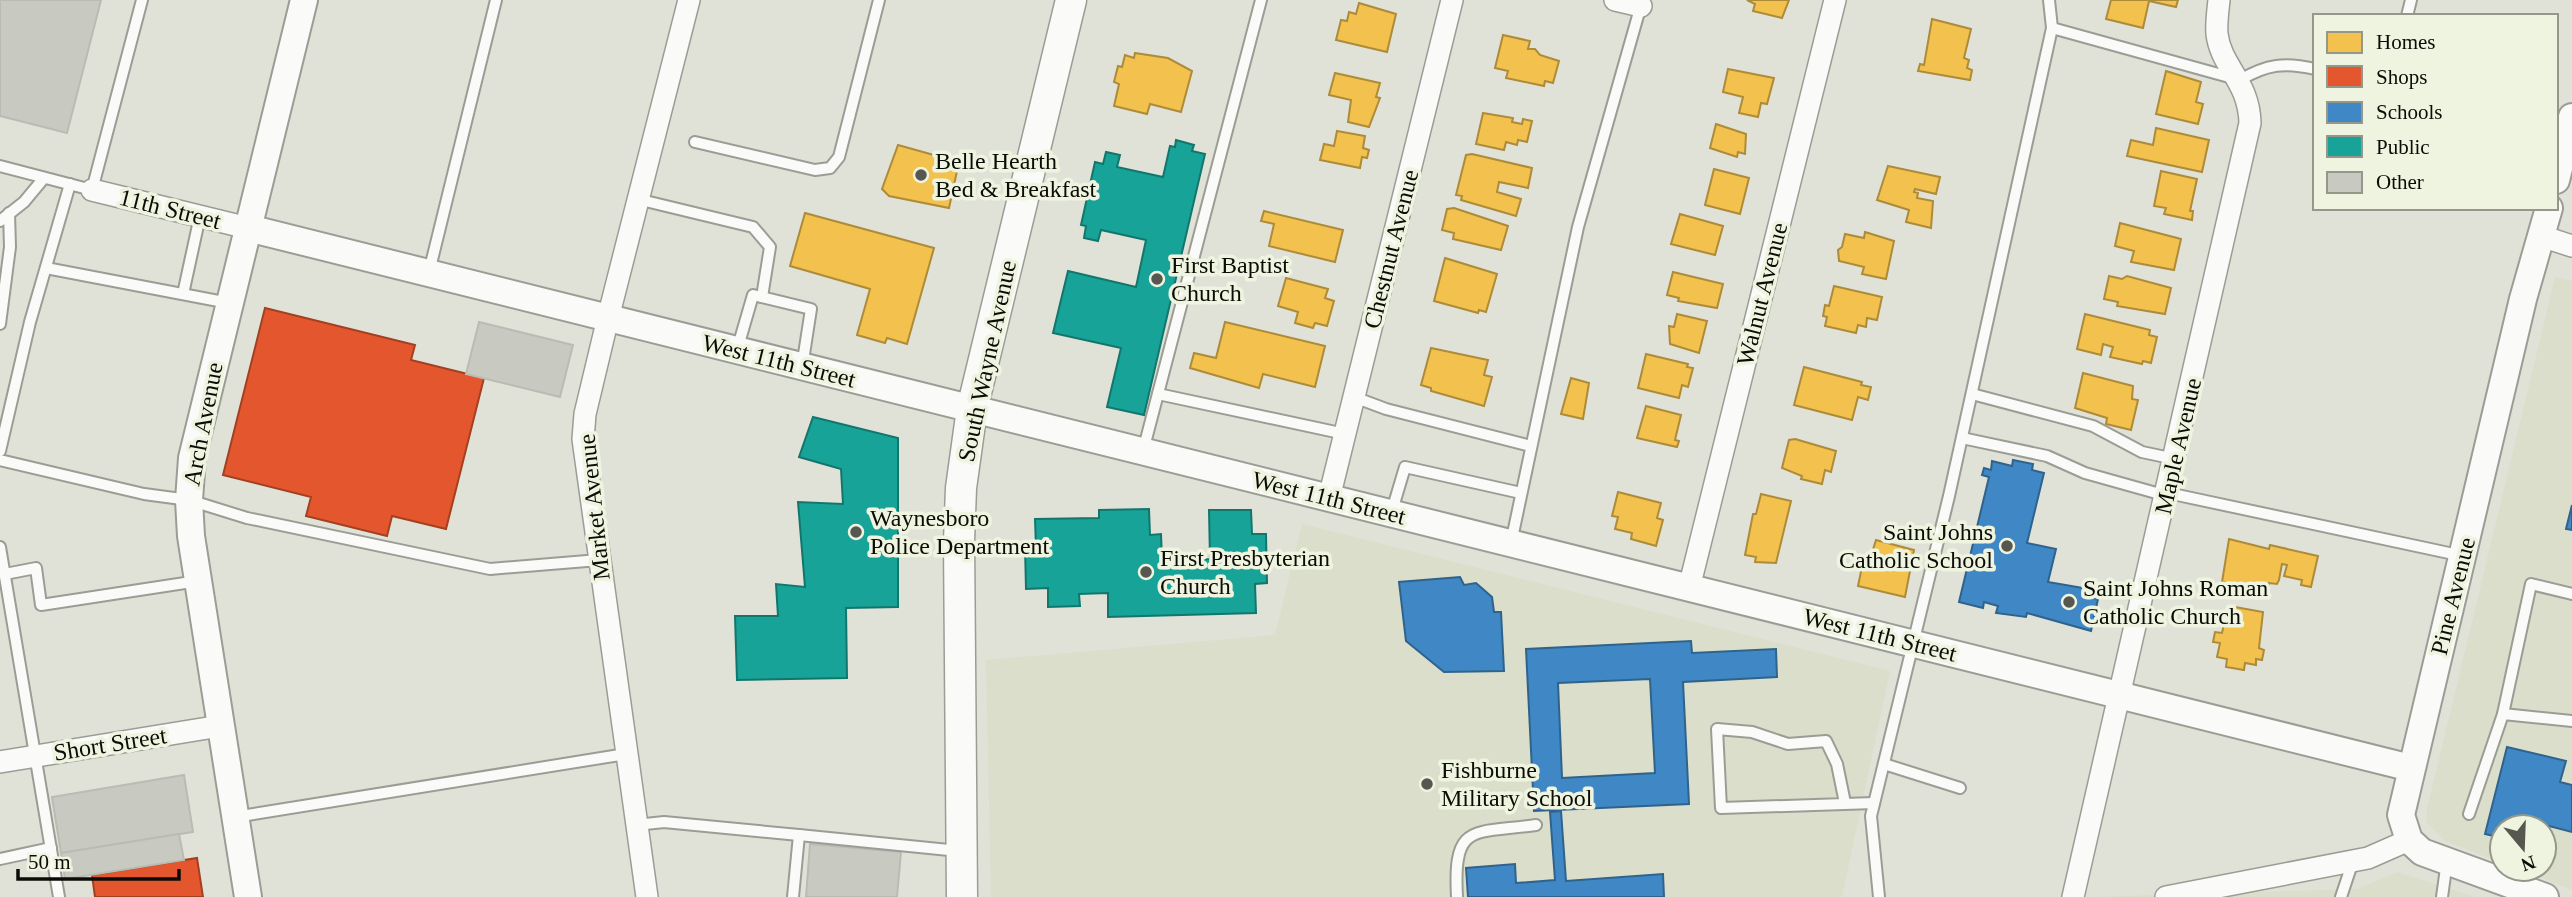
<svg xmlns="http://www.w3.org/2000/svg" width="2572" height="897" viewBox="0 0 2572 897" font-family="'Times New Roman',serif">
<rect width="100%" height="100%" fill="#e0e2d8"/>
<g fill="#dadecb">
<polygon points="2555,277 2572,281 2572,890 2519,869 2544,869 2544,827 2502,827 2502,863 2445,841 2427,823 2427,809"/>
<polygon points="1302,524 1890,671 1842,897 991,897 986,660 1275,635"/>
<polygon points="2397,872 2475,897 2092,897 2357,889"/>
</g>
<g fill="#f2c14e" stroke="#ad8b38" stroke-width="2">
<polygon points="1747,0 1789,0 1782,18 1753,11 1755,4"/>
<polygon points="2111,0 2178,0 2176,7 2149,1 2143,28 2106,19"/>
<polygon points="1359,3 1396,14 1387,52 1336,40 1341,20 1347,21 1349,12 1356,14"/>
<polygon points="1932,19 1971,29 1964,58 1969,60 1967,68 1972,70 1970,80 1918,71 1920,64 1924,65"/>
<polygon points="1503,35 1530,41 1528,49 1535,49 1540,55 1559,61 1553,83 1545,81 1544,86 1506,78 1508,71 1495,68"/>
<polygon points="1135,53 1168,58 1192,71 1181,112 1150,104 1147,114 1114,106 1119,84 1114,82 1118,66 1122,67 1125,55 1134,58"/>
<polygon points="1728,69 1774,78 1767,104 1761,103 1758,117 1739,113 1743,97 1723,92"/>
<polygon points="2166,71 2201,82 2196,102 2203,104 2198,124 2156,114"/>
<polygon points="1335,73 1380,83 1376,97 1380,98 1369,127 1348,122 1351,100 1329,95"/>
<polygon points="1483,113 1513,118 1512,122 1522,124 1523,119 1532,121 1527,142 1518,140 1517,145 1506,142 1504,150 1476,144"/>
<polygon points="1716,124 1746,134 1745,154 1738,152 1737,157 1710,148"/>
<polygon points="2156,128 2209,140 2202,172 2127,156 2131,140 2153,145"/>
<polygon points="1337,131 1365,136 1363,148 1369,150 1367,158 1362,157 1360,168 1320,160 1324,144 1334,146"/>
<polygon points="898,145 959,162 949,208 889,196 882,189"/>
<polygon points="1472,154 1532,168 1528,188 1499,182 1497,192 1521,199 1516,216 1461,200 1462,196 1456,195 1466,155"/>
<polygon points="1888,166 1940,177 1936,194 1915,189 1914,192 1918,193 1917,198 1933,201 1931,228 1906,222 1909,210 1877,200"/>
<polygon points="1714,169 1749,178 1740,214 1705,205"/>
<polygon points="2161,171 2197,179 2190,211 2193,211 2192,220 2164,214 2166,208 2154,206"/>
<polygon points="1454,208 1508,226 1501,250 1453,239 1454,233 1442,230 1447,209"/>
<polygon points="1264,211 1343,230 1335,262 1269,246 1274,224 1261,221"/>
<polygon points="805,213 934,248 907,344 887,338 885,343 857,335 870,289 790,266"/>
<polygon points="1680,214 1723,226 1715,255 1671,244"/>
<polygon points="2120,223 2181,239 2174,270 2131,262 2134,251 2115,246"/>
<polygon points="1865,232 1894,241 1886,279 1862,274 1864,267 1839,261 1838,250 1842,247 1845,234 1864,238"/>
<polygon points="1445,258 1497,274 1486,312 1479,310 1478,313 1434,301"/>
<polygon points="1673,272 1723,284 1717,308 1678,301 1679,298 1667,295"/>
<polygon points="2109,276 2122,279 2127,276 2171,288 2165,314 2117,306 2118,302 2104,299"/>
<polygon points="1286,278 1328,289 1325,298 1334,301 1327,326 1315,323 1313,328 1295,323 1298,312 1278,306"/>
<polygon points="1834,286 1882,297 1877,320 1867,318 1866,327 1858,325 1856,333 1825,326 1827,317 1823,316 1825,305 1829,306"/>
<polygon points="1677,314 1707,321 1699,353 1670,344 1669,326 1674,327"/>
<polygon points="2085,314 2150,330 2149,335 2157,337 2151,363 2143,361 2142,364 2110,357 2113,347 2103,344 2101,355 2077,349"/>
<polygon points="1225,322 1325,346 1315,387 1263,374 1259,388 1190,368 1194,353 1216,358"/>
<polygon points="1431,348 1488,360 1484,375 1492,377 1484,406 1431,391 1431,388 1421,385"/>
<polygon points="1646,354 1688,364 1687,367 1693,368 1688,387 1682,385 1679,398 1638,388"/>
<polygon points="1804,367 1862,382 1861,385 1871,387 1868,400 1858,397 1852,420 1794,405"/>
<polygon points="2083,373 2133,386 2132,399 2138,400 2131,430 2106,424 2107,418 2075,408"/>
<polygon points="1571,378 1589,383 1583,419 1561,414"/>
<polygon points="1646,406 1681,415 1675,440 1679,441 1677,447 1637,438"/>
<polygon points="1795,439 1836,451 1831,472 1825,470 1822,484 1801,479 1802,476 1782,468 1789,440"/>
<polygon points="1618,492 1661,503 1657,518 1663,520 1656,546 1631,539 1632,533 1615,529 1618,517 1612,516"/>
<polygon points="1761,494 1791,501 1776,563 1755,562 1756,557 1745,555 1753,514 1756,514"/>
<polygon points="2229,539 2269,549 2270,545 2318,556 2311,587 2301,585 2302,580 2284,576 2287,565 2282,564 2279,580 2277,584 2269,583 2267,593 2222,582"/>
<polygon points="1876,540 1914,550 1905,597 1858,586 1864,557 1870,559"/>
<polygon points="2235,607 2263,612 2259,648 2264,650 2262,660 2256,659 2256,665 2245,663 2244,670 2226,667 2227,659 2217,657 2220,643 2213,642 2215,632 2222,633 2225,620 2232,622"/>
</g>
<g fill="#e4572e" stroke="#a34022" stroke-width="2">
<polygon points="265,308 415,345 411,360 484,378 446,529 392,516 387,536 306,516 311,497 223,475"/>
<polygon points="197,858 203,897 95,897 92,875"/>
</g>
<g fill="#3f88c5" stroke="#2f638c" stroke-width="2" fill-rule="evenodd">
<polygon points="2013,460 2033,464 2032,470 2044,473 2027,543 2056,549 2048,582 2095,590 2093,598 2098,599 2091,631 2027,613 2026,617 1996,613 1998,606 1984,602 1983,608 1959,602 1989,477 1982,475 1984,468 1991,470 1992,461 2012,466"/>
<polygon points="2572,505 2572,530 2566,529"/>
<polygon points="1460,577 1464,585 1476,583 1492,597 1494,612 1501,612 1504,671 1444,672 1406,641 1399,582"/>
<path d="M1691 641 1692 653 1776 649 1777 677 1683 682 1689 804 1534 811 1526 649ZM1650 679 1655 773 1562 778 1558 683Z"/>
<polygon points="2507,747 2566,761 2560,782 2572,785 2572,832 2549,826 2544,846 2544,827 2502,827 2502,838 2485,834"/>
<polygon points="1561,811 1566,881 1663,874 1664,897 1468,897 1466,868 1515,864 1516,883 1555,880 1550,812"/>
</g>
<g fill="#17a398" stroke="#13766c" stroke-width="2">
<polygon points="1176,140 1194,145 1192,151 1205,154 1144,415 1107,407 1121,348 1053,333 1068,271 1136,287 1146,240 1101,230 1098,241 1084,238 1086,226 1081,225 1095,162 1103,164 1106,152 1120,155 1117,167 1163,177 1170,146 1175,147"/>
<polygon points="813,417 898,438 898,607 846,608 847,678 737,680 735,616 778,616 776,584 805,587 798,502 843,504 841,469 799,457"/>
<polygon points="1149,509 1150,535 1161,534 1162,560 1210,559 1209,510 1251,510 1252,534 1266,534 1267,583 1255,584 1256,613 1108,617 1108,593 1079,594 1080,606 1048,607 1048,588 1026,589 1025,547 1036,547 1035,519 1099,518 1099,510"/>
</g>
<g fill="#c8cac1" stroke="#babcb4" stroke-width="2">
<polygon points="0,0 101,0 67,133 0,116"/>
<polygon points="479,322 573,345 560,397 466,374"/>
<polygon points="184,775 193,832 61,853 52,797"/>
<polygon points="179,834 184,860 65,879 61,853"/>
<polygon points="810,844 901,852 897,897 806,897"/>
</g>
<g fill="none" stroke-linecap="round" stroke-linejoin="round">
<defs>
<g id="service">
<polyline points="2407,16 2411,0"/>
<path d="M2052 28 2240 80C2267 64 2285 62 2315 69"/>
<polyline points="695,142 815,170 830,168 839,157 879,0"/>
<polyline points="0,166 92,190 142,0"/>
<polyline points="637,199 753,227 770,247 762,297"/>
<polyline points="0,221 24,202 44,178"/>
<polyline points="46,268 229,303"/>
<polyline points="429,272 496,0"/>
<polyline points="183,294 200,216"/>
<polyline points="0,324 10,247 9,213"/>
<polyline points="737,350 753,295 811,309 802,367"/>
<polyline points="1158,394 1345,434"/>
<polyline points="1972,394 2093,426 2142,452 2175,459"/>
<polyline points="1354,397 1386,409 1531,446"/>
<polyline points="1962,438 2047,456 2085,473 2167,496"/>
<polyline points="0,451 30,322 70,184"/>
<polyline points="1143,451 1261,0"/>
<polyline points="0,460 144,494 189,500 247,518 490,569 599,560"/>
<polyline points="2168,493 2463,556"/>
<polyline points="1391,514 1405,467 1521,493"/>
<polyline points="1511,543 1578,227 1641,5"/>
<polyline points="0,547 59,897"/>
<polyline points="5,574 36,568 41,605 198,581"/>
<polyline points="2503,714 2572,721"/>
<polyline points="1884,764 1960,788"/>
<polyline points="1845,803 1837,764 1826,741 1788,744 1752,732 1717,729 1721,808 1874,803"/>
<polyline points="2469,814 2503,714 2531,584 2572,594"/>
<polyline points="235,817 626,754"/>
<polyline points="636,825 664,822 799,835"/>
<polyline points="0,859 51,848"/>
<polyline points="793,897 799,835 959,851"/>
<path d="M1457 897C1453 822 1472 834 1536 825"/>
<polyline points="1879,897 1871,816 1949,496 2052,28 2049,0"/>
<polyline points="2341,897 2353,861"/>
<polyline points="2442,897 2447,861"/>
</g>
<g id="minor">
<polyline points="1615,0 1641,6"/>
<polyline points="92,190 248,228"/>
<polyline points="2541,236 2572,246"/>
<polyline points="1329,498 1452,0"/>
<polyline points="1689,588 1835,0"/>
<polyline points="0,762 220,726"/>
<polyline points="647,897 583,439 585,414 608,318 689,0"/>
<path d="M2073 897 2250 123C2249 81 2221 67 2217 34 2216 24 2218 10 2219 0"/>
<polyline points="2166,897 2368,858 2409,840"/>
</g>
<g id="tertiary">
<polyline points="2556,180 2572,117"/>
<polyline points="248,228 2411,768"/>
<polyline points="248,897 191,536 189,500 192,458 304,0"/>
<polyline points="2545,897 2422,852 2409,840 2401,815 2523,299 2549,208"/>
</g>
<polyline id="secondary" points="962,897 959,541 961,488 972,409 1071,0"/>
</defs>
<use href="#service" stroke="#9b9d95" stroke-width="14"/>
<use href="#minor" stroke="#9b9d95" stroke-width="24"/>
<use href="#tertiary" stroke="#9b9d95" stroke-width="30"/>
<use href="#secondary" stroke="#9b9d95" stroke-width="33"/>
<use href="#service" stroke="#fafbf9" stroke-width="10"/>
<use href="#minor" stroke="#fafbf9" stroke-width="21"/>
<use href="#tertiary" stroke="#fafbf9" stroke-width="26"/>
<use href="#secondary" stroke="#fafbf9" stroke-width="30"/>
</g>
<g fill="#565750" stroke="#eff4e0" stroke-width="2.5">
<circle cx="921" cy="175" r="7"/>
<circle cx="1157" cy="279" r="7"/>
<circle cx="856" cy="532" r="7"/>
<circle cx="2007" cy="546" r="7"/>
<circle cx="1146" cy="572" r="7"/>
<circle cx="2069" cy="602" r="7"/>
<circle cx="1427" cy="784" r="7"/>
</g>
<g text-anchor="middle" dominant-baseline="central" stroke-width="7" stroke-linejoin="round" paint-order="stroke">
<g font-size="24" fill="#0b0c06" stroke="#eff4e0" text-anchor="start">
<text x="935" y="161">Belle Hearth<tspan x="935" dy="28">Bed &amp; Breakfast</tspan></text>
<text x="1171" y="265">First Baptist<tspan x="1171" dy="28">Church</tspan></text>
<text x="870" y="518">Waynesboro<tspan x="870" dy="28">Police Department</tspan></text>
<text x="1993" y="532" text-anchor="end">Saint Johns<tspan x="1993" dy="28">Catholic School</tspan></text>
<text x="1160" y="558">First Presbyterian<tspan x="1160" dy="28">Church</tspan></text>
<text x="2083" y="588">Saint Johns Roman<tspan x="2083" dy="28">Catholic Church</tspan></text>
<text x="1441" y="770">Fishburne<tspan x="1441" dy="28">Military School</tspan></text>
</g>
<g font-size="24" fill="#0b0c06" stroke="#eff4e0">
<text transform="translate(170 209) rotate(14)">11th Street</text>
<text transform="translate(1391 249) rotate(-76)">Chestnut Avenue</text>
<text transform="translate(1762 294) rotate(-76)">Walnut Avenue</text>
<text transform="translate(779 361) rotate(14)">West 11th Street</text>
<text transform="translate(987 361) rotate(-78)">South Wayne Avenue</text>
<text transform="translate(203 424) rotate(-79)">Arch Avenue</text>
<text transform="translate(2178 446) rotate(-77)">Maple Avenue</text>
<text transform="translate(1329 498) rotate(14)">West 11th Street</text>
<text transform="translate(594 507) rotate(-96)">Market Avenue</text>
<text transform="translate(2453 596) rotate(-76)">Pine Avenue</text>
<text transform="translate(1880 635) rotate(14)">West 11th Street</text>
<text transform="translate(110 744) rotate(-9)">Short Street</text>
</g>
</g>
<rect x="2313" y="14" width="245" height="196" fill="#eff4e0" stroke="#949789" stroke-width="2"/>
<rect x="2327" y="32" width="35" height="21" fill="#f2c14e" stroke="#949789" stroke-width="2"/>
<text x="2376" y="49" font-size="21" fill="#0b0c06">Homes</text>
<rect x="2327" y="66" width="35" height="21" fill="#e4572e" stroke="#949789" stroke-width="2"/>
<text x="2376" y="84" font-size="21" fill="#0b0c06">Shops</text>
<rect x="2327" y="102" width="35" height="21" fill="#3f88c5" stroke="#949789" stroke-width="2"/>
<text x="2376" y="119" font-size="21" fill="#0b0c06">Schools</text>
<rect x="2327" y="136" width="35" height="21" fill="#17a398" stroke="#949789" stroke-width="2"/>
<text x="2376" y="154" font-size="21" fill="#0b0c06">Public</text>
<rect x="2327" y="172" width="35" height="21" fill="#c8cac1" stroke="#949789" stroke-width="2"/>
<text x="2376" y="189" font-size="21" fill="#0b0c06">Other</text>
<g transform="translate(2523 848) rotate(161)"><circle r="33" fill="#eff4e0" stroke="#949789" stroke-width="2"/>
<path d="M0-5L12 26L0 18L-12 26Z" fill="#565750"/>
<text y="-10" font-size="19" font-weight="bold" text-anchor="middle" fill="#0b0c06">N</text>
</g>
<path d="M18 869v10h161v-10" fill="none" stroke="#0b0c06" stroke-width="3.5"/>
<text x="28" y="869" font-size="21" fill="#0b0c06" stroke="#eff4e0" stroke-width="5" paint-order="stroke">50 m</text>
</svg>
